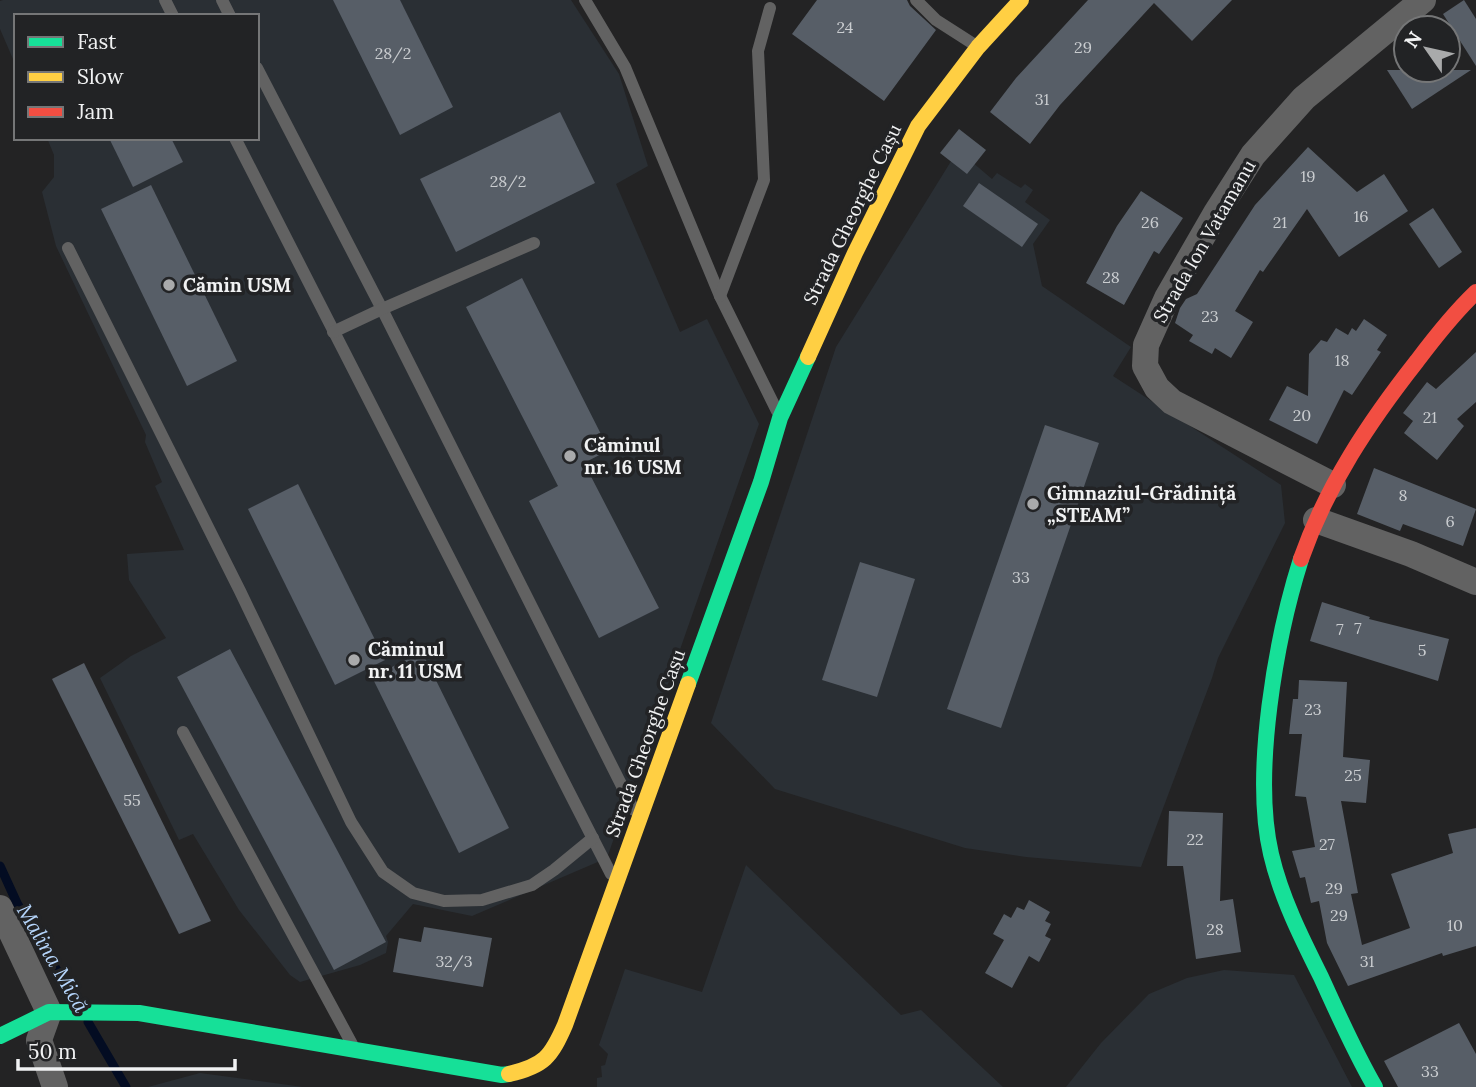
<svg xmlns="http://www.w3.org/2000/svg" width="1476" height="1087" viewBox="0 0 1476 1087" font-family="Lora,serif">
<rect width="100%" height="100%" fill="#232324"/>
<g fill="#2a2f34">
<polygon points="3,0 571,0 619,74 648,166 616,184 680,332 707,319 759,424 607,858 472,916 413,904 386,936 388,942 386,953 360,965 300,982 290,975 239,910 193,834 179,840 100,678 131,656 166,638 129,580 127,554 184,550 155,486 162,482 145,442 146,435 56,246 42,192 54,177 54,155 47,138 257,138 257,16 16,16 16,66 0,29 0,1"/>
<polygon points="958,150 992,179 997,173 1021,188 1025,184 1033,190 1025,202 1050,220 1033,244 1042,286 1131,347 1113,376 1281,485 1285,523 1218,658 1212,678 1141,867 1026,857 965,848 775,789 711,723 836,347"/>
<polygon points="746,865 901,1015 921,1010 1003,1087 597,1087 597,1078 602,1077 601,1066 605,1065 608,1054 599,1045 625,969 702,992"/>
<polygon points="1224,970 1294,975 1352,1087 1066,1087 1101,1043 1149,994 1187,978"/>
<polygon points="200,1073 303,1087 148,1087"/>
</g>
<g fill="none" stroke-linecap="round" stroke-linejoin="round">
<g stroke="#030c22" stroke-width="9">
<polyline points="0,866 17,903 77,1004"/>
<polyline points="88,1022 126,1087"/>
</g>
</g>
<g fill="#575e67">
<polygon points="333,0 400,0 453,107 400,135"/>
<polygon points="817,0 907,0 910,6 936,30 884,101 792,34"/>
<polygon points="1088,0 1232,0 1192,41 1154,3 1060,105 1030,144 990,112 1016,78"/>
<polygon points="1464,0 1476,19 1476,66 1443,14"/>
<polygon points="1387,70 1471,70 1412,109"/>
<polygon points="560,112 595,183 456,252 420,179"/>
<polygon points="959,129 986,150 967,174 940,153"/>
<polygon points="109,138 171,138 183,162 133,187"/>
<polygon points="1308,147 1357,192 1384,174 1408,211 1339,257 1307,209 1263,272 1260,270 1235,311 1253,322 1231,358 1215,348 1212,354 1189,341 1193,335 1175,323 1180,308 1186,299 1197,294 1255,205"/>
<polygon points="979,183 1038,224 1022,247 963,206"/>
<polygon points="151,185 237,361 187,386 101,209"/>
<polygon points="1141,191 1183,218 1159,254 1154,251 1124,305 1086,283 1117,226"/>
<polygon points="1433,208 1462,252 1439,268 1409,224"/>
<polygon points="522,278 609,450 584,463 659,608 599,638 529,501 558,486 466,307"/>
<polygon points="1364,319 1387,335 1377,350 1381,352 1352,395 1344,390 1317,444 1269,420 1287,386 1308,396 1309,354 1321,340 1327,342 1336,328 1348,335 1352,328 1356,331"/>
<polygon points="1476,352 1476,402 1457,419 1464,426 1437,460 1404,433 1413,421 1403,413 1427,382 1436,389"/>
<polygon points="1045,425 1099,443 1001,728 947,709"/>
<polygon points="1374,468 1476,509 1463,546 1403,524 1400,531 1357,514"/>
<polygon points="298,484 385,660 335,685 248,509"/>
<polygon points="860,562 915,579 877,697 822,680"/>
<polygon points="1322,602 1370,617 1369,619 1449,639 1438,681 1310,641"/>
<polygon points="230,649 386,942 334,970 177,677"/>
<polygon points="422,652 509,828 459,853 372,677"/>
<polygon points="84,663 211,921 179,934 52,679"/>
<polygon points="1299,680 1347,682 1343,757 1370,760 1366,803 1341,801 1358,893 1351,894 1362,945 1410,928 1391,874 1453,853 1448,834 1476,828 1476,946 1443,956 1442,953 1348,986 1327,943 1319,901 1311,903 1305,877 1300,878 1292,851 1315,847 1306,797 1295,796 1302,734 1289,734 1293,699 1298,699"/>
<polygon points="1169,811 1223,813 1220,901 1233,899 1241,952 1196,959 1183,866 1167,866"/>
<polygon points="1029,900 1050,912 1045,921 1051,924 1045,936 1051,939 1039,962 1029,956 1012,988 985,973 1004,940 993,934 1004,914 1011,918 1017,907 1024,910"/>
<polygon points="424,927 492,938 483,987 393,972 399,938 421,942"/>
<polygon points="1459,1023 1476,1054 1476,1087 1398,1087 1384,1061"/>
</g>
<g fill="none" stroke-linecap="round" stroke-linejoin="round">
<g stroke="#626262" stroke-width="12">
<polyline points="165,0 173,16"/>
<polyline points="222,0 230,16"/>
<polyline points="585,0 625,67 720,296 777,411"/>
<polyline points="916,0 936,20 975,45"/>
<polyline points="257,68 382,309 634,810"/>
<polyline points="235,138 611,874"/>
<polyline points="68,248 240,591 351,822 383,872 413,893 444,901 482,900 532,885 554,870 593,838"/>
<polyline points="720,296 764,180 758,51 770,8"/>
<polyline points="333,332 382,309 534,243"/>
<polyline points="183,732 352,1044"/>
</g>
<g stroke="#626262" stroke-width="26">
<polyline points="1333,485 1172,402 1157,388 1145,366 1146,345 1167,298 1216,213 1253,155 1304,98 1423,0"/>
<polyline points="1316,520 1411,554 1476,582"/>
<polyline points="0,908 49,1012 39,1040 55,1087"/>
</g>
<g stroke="#16e098" stroke-width="16">
<path d="M1301 559C1276 638 1252 773 1271 854 1281 897 1301 937 1321 977 1338 1014 1354 1051 1375 1087"/>
<polyline points="688,684 761,482 780,418 808,357"/>
<polyline points="0,1036 49,1012 139,1013 502,1075 509,1074"/>
</g>
<g stroke="#ffcf43" stroke-width="16">
<polyline points="808,357 855,253 918,126 978,47 1021,0"/>
<path d="M509 1074C544 1066 551 1057 565 1025L688 684"/>
</g>
<path stroke="#f24e42" stroke-width="16" d="M1301 559C1327 485 1369 422 1417 361 1435 337 1454 313 1476 292"/>
</g>
<g fill="#a9aaab" stroke="#222325" stroke-width="2.5">
<circle cx="169" cy="285" r="7"/>
<circle cx="570" cy="456" r="7"/>
<circle cx="1033" cy="504" r="7"/>
<circle cx="354" cy="660" r="7"/>
</g>
<g text-anchor="middle" dominant-baseline="central" stroke-width="7" stroke-linejoin="round" paint-order="stroke">
<g font-size="16" fill="#cacdd0">
<text x="845" y="27">24</text>
<text x="1083" y="47">29</text>
<text x="393" y="53">28/2</text>
<text x="1042" y="99">31</text>
<text x="1308" y="176">19</text>
<text x="508" y="181">28/2</text>
<text x="1361" y="216">16</text>
<text x="1150" y="222">26</text>
<text x="1280" y="222">21</text>
<text x="1111" y="277">28</text>
<text x="1210" y="316">23</text>
<text x="1342" y="360">18</text>
<text x="1302" y="415">20</text>
<text x="1430" y="417">21</text>
<text x="1403" y="495">8</text>
<text x="1450" y="521">6</text>
<text x="1021" y="577">33</text>
<text x="1358" y="628">7</text>
<text x="1340" y="629">7</text>
<text x="1422" y="650">5</text>
<text x="1313" y="709">23</text>
<text x="1353" y="775">25</text>
<text x="132" y="800">55</text>
<text x="1195" y="839">22</text>
<text x="1327" y="844">27</text>
<text x="1334" y="888">29</text>
<text x="1339" y="915">29</text>
<text x="1455" y="925">10</text>
<text x="1215" y="929">28</text>
<text x="454" y="961">32/3</text>
<text x="1367" y="961">31</text>
<text x="1430" y="1071">33</text>
</g>
<g font-size="19" fill="#f1f2f3" stroke="#222325">
<text transform="translate(852 214) rotate(-64)">Strada Gheorghe Cașu</text>
<text transform="translate(1204 241) rotate(-60)">Strada Ion Vatamanu</text>
<text transform="translate(645 743) rotate(-70)">Strada Gheorghe Cașu</text>
</g>
<g font-size="19" font-weight="bold" fill="#f1f2f3" stroke="#222325" text-anchor="start">
<text x="183" y="285">Cămin USM</text>
<text x="584" y="445">Căminul<tspan x="584" dy="22">nr. 16 USM</tspan></text>
<text x="1047" y="493">Gimnaziul-Grădiniță<tspan x="1047" dy="22">„STEAM”</tspan></text>
<text x="368" y="649">Căminul<tspan x="368" dy="22">nr. 11 USM</tspan></text>
</g>
<g font-size="21" font-style="italic" fill="#b5d5fb" stroke="#222325">
<text transform="translate(53 958) rotate(60)">Malina Mică</text>
</g>
</g>
<rect x="14" y="14" width="245" height="126" fill="#222325" stroke="#757677" stroke-width="2"/>
<rect x="28" y="37" width="35" height="10" fill="#16e098" stroke="#757677" stroke-width="2"/>
<text x="77" y="49" font-size="21" fill="#f1f2f3">Fast</text>
<rect x="28" y="72" width="35" height="10" fill="#ffcf43" stroke="#757677" stroke-width="2"/>
<text x="77" y="84" font-size="21" fill="#f1f2f3">Slow</text>
<rect x="28" y="107" width="35" height="10" fill="#f24e42" stroke="#757677" stroke-width="2"/>
<text x="77" y="119" font-size="21" fill="#f1f2f3">Jam</text>
<g transform="translate(1427 49) rotate(304)"><circle r="33" fill="#222325" stroke="#757677" stroke-width="2"/>
<path d="M0-5L12 26L0 18L-12 26Z" fill="#a9aaab"/>
<text y="-10" font-size="19" font-weight="bold" text-anchor="middle" fill="#f1f2f3">N</text>
</g>
<path d="M18 1059v10h217v-10" fill="none" stroke="#f1f2f3" stroke-width="3.5"/>
<text x="28" y="1059" font-size="21" fill="#f1f2f3" stroke="#222325" stroke-width="5" paint-order="stroke">50 m</text>
</svg>
